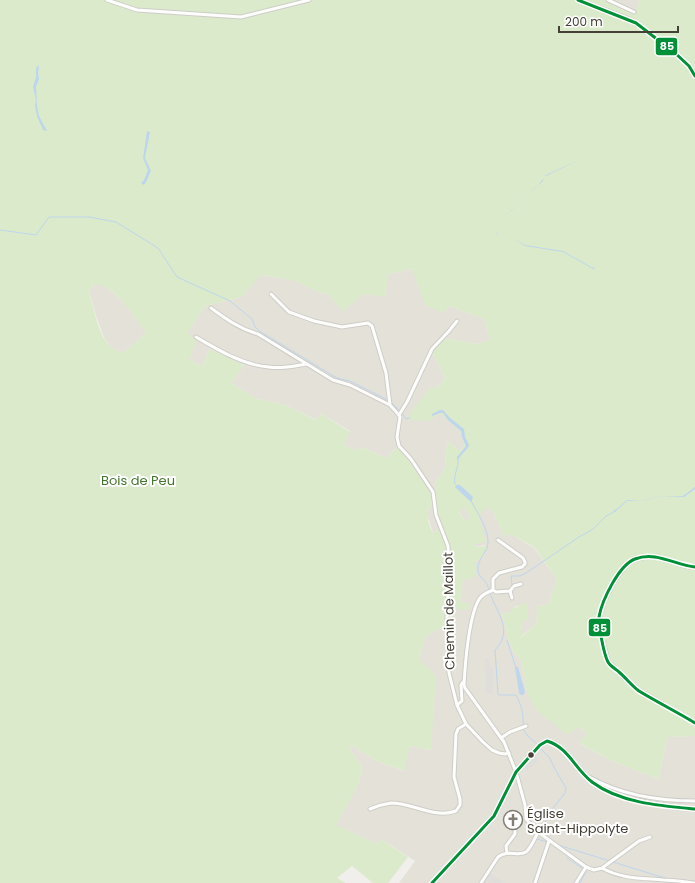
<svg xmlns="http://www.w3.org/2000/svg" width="695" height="883" viewBox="0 0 695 883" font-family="Poppins,sans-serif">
<rect width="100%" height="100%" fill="#f0efeb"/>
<g fill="#e4e1d8">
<polygon points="604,0 640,0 634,15"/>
<polygon points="412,269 449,306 484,319 490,340 477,344 444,338 432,353 439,365 445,379 436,388 428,421 441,413 460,431 465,445 460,451 448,441 445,456 446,466 435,484 435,506 442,528 433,533 427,514 430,506 432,506 430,491 398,446 386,458 363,448 352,450 343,444 350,431 321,414 317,420 285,405 257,399 231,383 244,365 210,349 202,367 189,359 186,333 205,306 242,297 259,275 293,280 318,292 329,295 364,294 388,274"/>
<polygon points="95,284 103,284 126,304 146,333 123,353 113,349 105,340 96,316 89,290"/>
<polygon points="473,497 494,513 504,536 511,534 534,548 557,579 548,605 538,606 536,624 520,637 521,621 528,603 514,607 511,612 501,614 504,621 508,639 514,653 521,660 527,693 580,727 587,734 580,744 610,760 658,779 667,737 695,736 695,883 399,883 415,861 381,839 377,844 335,825 359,783 362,767 349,748 351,745 377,761 403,771 410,746 431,750 419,659 425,637 438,629 452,629 456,609 460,602 463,580 475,561 483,557 485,545 475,547 465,521 459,511"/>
</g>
<g fill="#dceacc" fill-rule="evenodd">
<path d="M0 0H604L634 15 640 0H695V565C680 564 653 553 641 555 624 558 615 574 608 588 596 612 595 625 603 650 604 655 605 661 608 664 630 693 664 707 695 725V736L667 737 658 779 610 760 579 743 587 734 580 727 567 734 537 711 527 693 521 660 514 653 508 639 504 621 501 614 511 612V608L518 607V605L528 603V620L521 622V637L536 624 538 606 548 605 557 579 534 547 511 534 504 537 494 513 486 507 479 517 486 542 474 544 475 547 488 546 483 557 475 561 476 576 463 581 460 602 470 603 468 610 456 609 452 629H438L425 637 419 659 436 676 431 750 410 746 404 771 377 761 351 745 349 748 362 767 359 783 336 825 377 844 381 839 408 857 388 883H373L352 866 337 878 346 883H0ZM412 269 425 305 443 313 449 306 484 319 490 340 477 344 444 338 432 353 439 365 445 379 436 388H430L408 416 409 420 428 421 441 414 460 431 465 445 460 451 448 441 445 456 446 466 435 484V506L442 528 433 533C428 524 426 515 430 506H432L430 491 398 446 386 458 363 448 352 450 343 444 350 432 321 414 316 420 285 405 257 399 231 383 244 365 210 349 202 367 189 359 197 340 187 333 205 306 242 297 260 275 293 280 318 292 329 295 342 312 364 294 385 297 388 274ZM95 284C115 285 135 318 146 333L123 353C116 350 109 347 105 340 98 330 92 303 89 290ZM464 507 471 517 465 521 459 512Z"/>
<polygon points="644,559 658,560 685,568 695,570 695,720 639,688 610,661 603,636 602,618 606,602 615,584 627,567 635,561"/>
</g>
<g fill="#dfdeda">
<polygon points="485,658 489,658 490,667 493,667 493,693 486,694"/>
<polygon points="535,756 539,760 527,771 525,767"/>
<polygon points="489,872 505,883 484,882"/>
</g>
<g fill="#bdd6ec">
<polygon points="39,65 38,73 39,79 36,87 37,106 39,116 47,131 43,130 37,116 35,106 36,100 33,87 36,77 36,68"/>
<path d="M147 131 150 132 145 158 151 171C148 176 148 181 144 185L141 183 144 180 148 170 143 158Z"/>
<polygon points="583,158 546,176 535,188 525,195 515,209 510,211 497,222 495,229 496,233 505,238 513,238 525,245 563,251 593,268 596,267 594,269 593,269 563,252 525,246 513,238 505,238 498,234 496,234 495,229 497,222 511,210 515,209 524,196 542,182 546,175"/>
<path d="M440 410H443L449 417 464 429 465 437 469 445C467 451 461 453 459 459H457V457L466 446 462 437 461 431 448 420 443 413H440L432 416V414Z"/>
<polygon points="457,485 460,485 473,497 471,502 455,487"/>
<polygon points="695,487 695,489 684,497 661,496 643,501 627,501 615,512 614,510 617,509 627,500 642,501 660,496 683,496"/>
<polygon points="515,667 518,667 525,692 523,695 521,695 519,693"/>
</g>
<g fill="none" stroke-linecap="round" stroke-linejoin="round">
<g stroke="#bdd6ec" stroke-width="1">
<polyline points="0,230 36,235 49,217 89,217 116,222 158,248 177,277 230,301 252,319 255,327 261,332 337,378 350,381 388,400"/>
<polyline points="391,402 400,411"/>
<polyline points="402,413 406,419 410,418"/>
<path d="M457 486 455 484C453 475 459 468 458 459"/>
<path d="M471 501C477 512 492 534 487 548 483 556 477 562 478 571 479 578 484 579 487 584 488 586 488 588 489 590"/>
<polyline points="512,585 511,576 520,576 526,573 579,537 593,529 606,516 615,511"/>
<path d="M490 593C497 614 514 630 495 650L498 694 499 695H516C521 704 524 715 523 725"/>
<polyline points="507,640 516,668"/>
<polyline points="523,729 527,735 538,745"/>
<polyline points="539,833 553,808 565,793 566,788 555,769 549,757 540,748"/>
<polyline points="537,839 547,842"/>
<polyline points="558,845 610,861"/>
<polyline points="567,858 583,869"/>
<polyline points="613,862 668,879"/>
<polyline points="580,883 586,872 585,871"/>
</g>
<defs>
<g id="street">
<polyline points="107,0 137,10 241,17 309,0"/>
<polyline points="608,0 634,12"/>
<polyline points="271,294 289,312 314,321 342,327 368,323 372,326 386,373 390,405"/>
<path d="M211 308C226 319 240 329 258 334L333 380 350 385 390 405 399 415 400 417 397 437 399 446 411 459 433 492 436 515 448 546 449 563 447 617 449 673 457 705 466 724 483 742 492 750 499 753 505 754 509 753"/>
<path d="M196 337C218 350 243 365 269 367 281 369 294 366 306 364"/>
<polyline points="399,415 407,402 432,349 449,331 457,321"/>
<path d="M498 540 523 558 525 562V564L522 567 499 573 493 579V590C488 592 483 594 480 598 469 613 465 665 464 685L465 688 504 742 516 772 525 805 526 819 538 832 586 867 594 870 602 868 639 841 650 837"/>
<polyline points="493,590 496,592 510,591 514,586 521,584"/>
<polyline points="510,591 512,598"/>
<polyline points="457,705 462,701 461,685 463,682"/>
<polyline points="501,738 510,732 526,726"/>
<path d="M589 777C621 795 659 801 695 801"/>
<path d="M370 809C377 806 384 804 391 803 414 803 434 819 456 811L460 805V799L454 777 456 734 458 729 466 724"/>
<polyline points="507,853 506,846 515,834 515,830"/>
<path d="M602 868C621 879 642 878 663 880 674 880 684 882 694 883"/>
<path d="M481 883 498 857C508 849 518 857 526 852 531 848 535 838 538 832"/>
<polyline points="535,883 549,841"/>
<polyline points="576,883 586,867"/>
</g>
<g id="secondary">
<polyline points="578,0 623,17 636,23 675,53 689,66 695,76"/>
<polyline points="695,567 686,566 658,557 644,557 635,559 625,565 613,583 604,601 599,618 601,636 608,662 638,690 695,723"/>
<path d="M432 883 494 816 516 772 540 745 547 741C564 743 578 772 592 782 614 800 666 807 695 809"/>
</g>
</defs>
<use href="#street" stroke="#cecdc8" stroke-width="5"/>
<use href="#secondary" stroke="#ceccc2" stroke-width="6"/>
<use href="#street" stroke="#fdfdfc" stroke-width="3"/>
<use href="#secondary" stroke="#f6f5ef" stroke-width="4.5"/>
<defs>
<g id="bus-1">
<polyline points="578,0 636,23 675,53 689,66 695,76"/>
<path d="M695 567C675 565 656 551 635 559 619 565 602 600 599 617 598 624 604 655 608 662 610 666 616 669 619 672 626 678 632 686 639 691 657 702 677 712 695 723"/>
<path d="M432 883 494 816 516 772 540 745 547 741C568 747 575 769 592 782 620 803 661 806 695 809"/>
</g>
</defs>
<use href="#bus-1" stroke="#fff" stroke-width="6"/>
<use href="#bus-1" stroke="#009037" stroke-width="3"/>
</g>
<defs>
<symbol id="church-ring" viewBox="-11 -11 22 22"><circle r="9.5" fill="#fff" stroke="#827e76" stroke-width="1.5"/><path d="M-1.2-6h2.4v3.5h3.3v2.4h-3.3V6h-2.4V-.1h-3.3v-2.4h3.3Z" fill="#827e76"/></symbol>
</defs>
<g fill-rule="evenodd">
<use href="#church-ring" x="502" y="809" width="22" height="22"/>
</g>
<circle fill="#464137" stroke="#fff" stroke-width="1.5" cx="531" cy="755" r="3.5"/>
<g text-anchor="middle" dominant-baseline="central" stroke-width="4" stroke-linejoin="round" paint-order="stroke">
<g font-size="13" fill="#44752d" stroke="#fff">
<text x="138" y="480">Bois de Peu</text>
</g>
<g font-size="13" fill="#464137" stroke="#fff">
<text transform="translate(449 611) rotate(-91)">Chemin de Maillot</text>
</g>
<g font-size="13" fill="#464137" stroke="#fff" text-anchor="start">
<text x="527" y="813">Église<tspan x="527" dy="15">Saint-Hippolyte</tspan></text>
</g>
</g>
<g stroke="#fff" stroke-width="1.5">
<rect x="655" y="37" width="23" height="19" rx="4" fill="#009037"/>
<rect x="588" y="618" width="23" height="19" rx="4" fill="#009037"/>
</g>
<g font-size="11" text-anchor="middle" font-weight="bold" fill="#fff">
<text x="667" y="50">85</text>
<text x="600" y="632">85</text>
</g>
<path d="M559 26v6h119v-6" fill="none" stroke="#464137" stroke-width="2"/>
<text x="565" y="26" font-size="12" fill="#464137" stroke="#ffffff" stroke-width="3" paint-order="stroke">200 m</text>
</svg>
